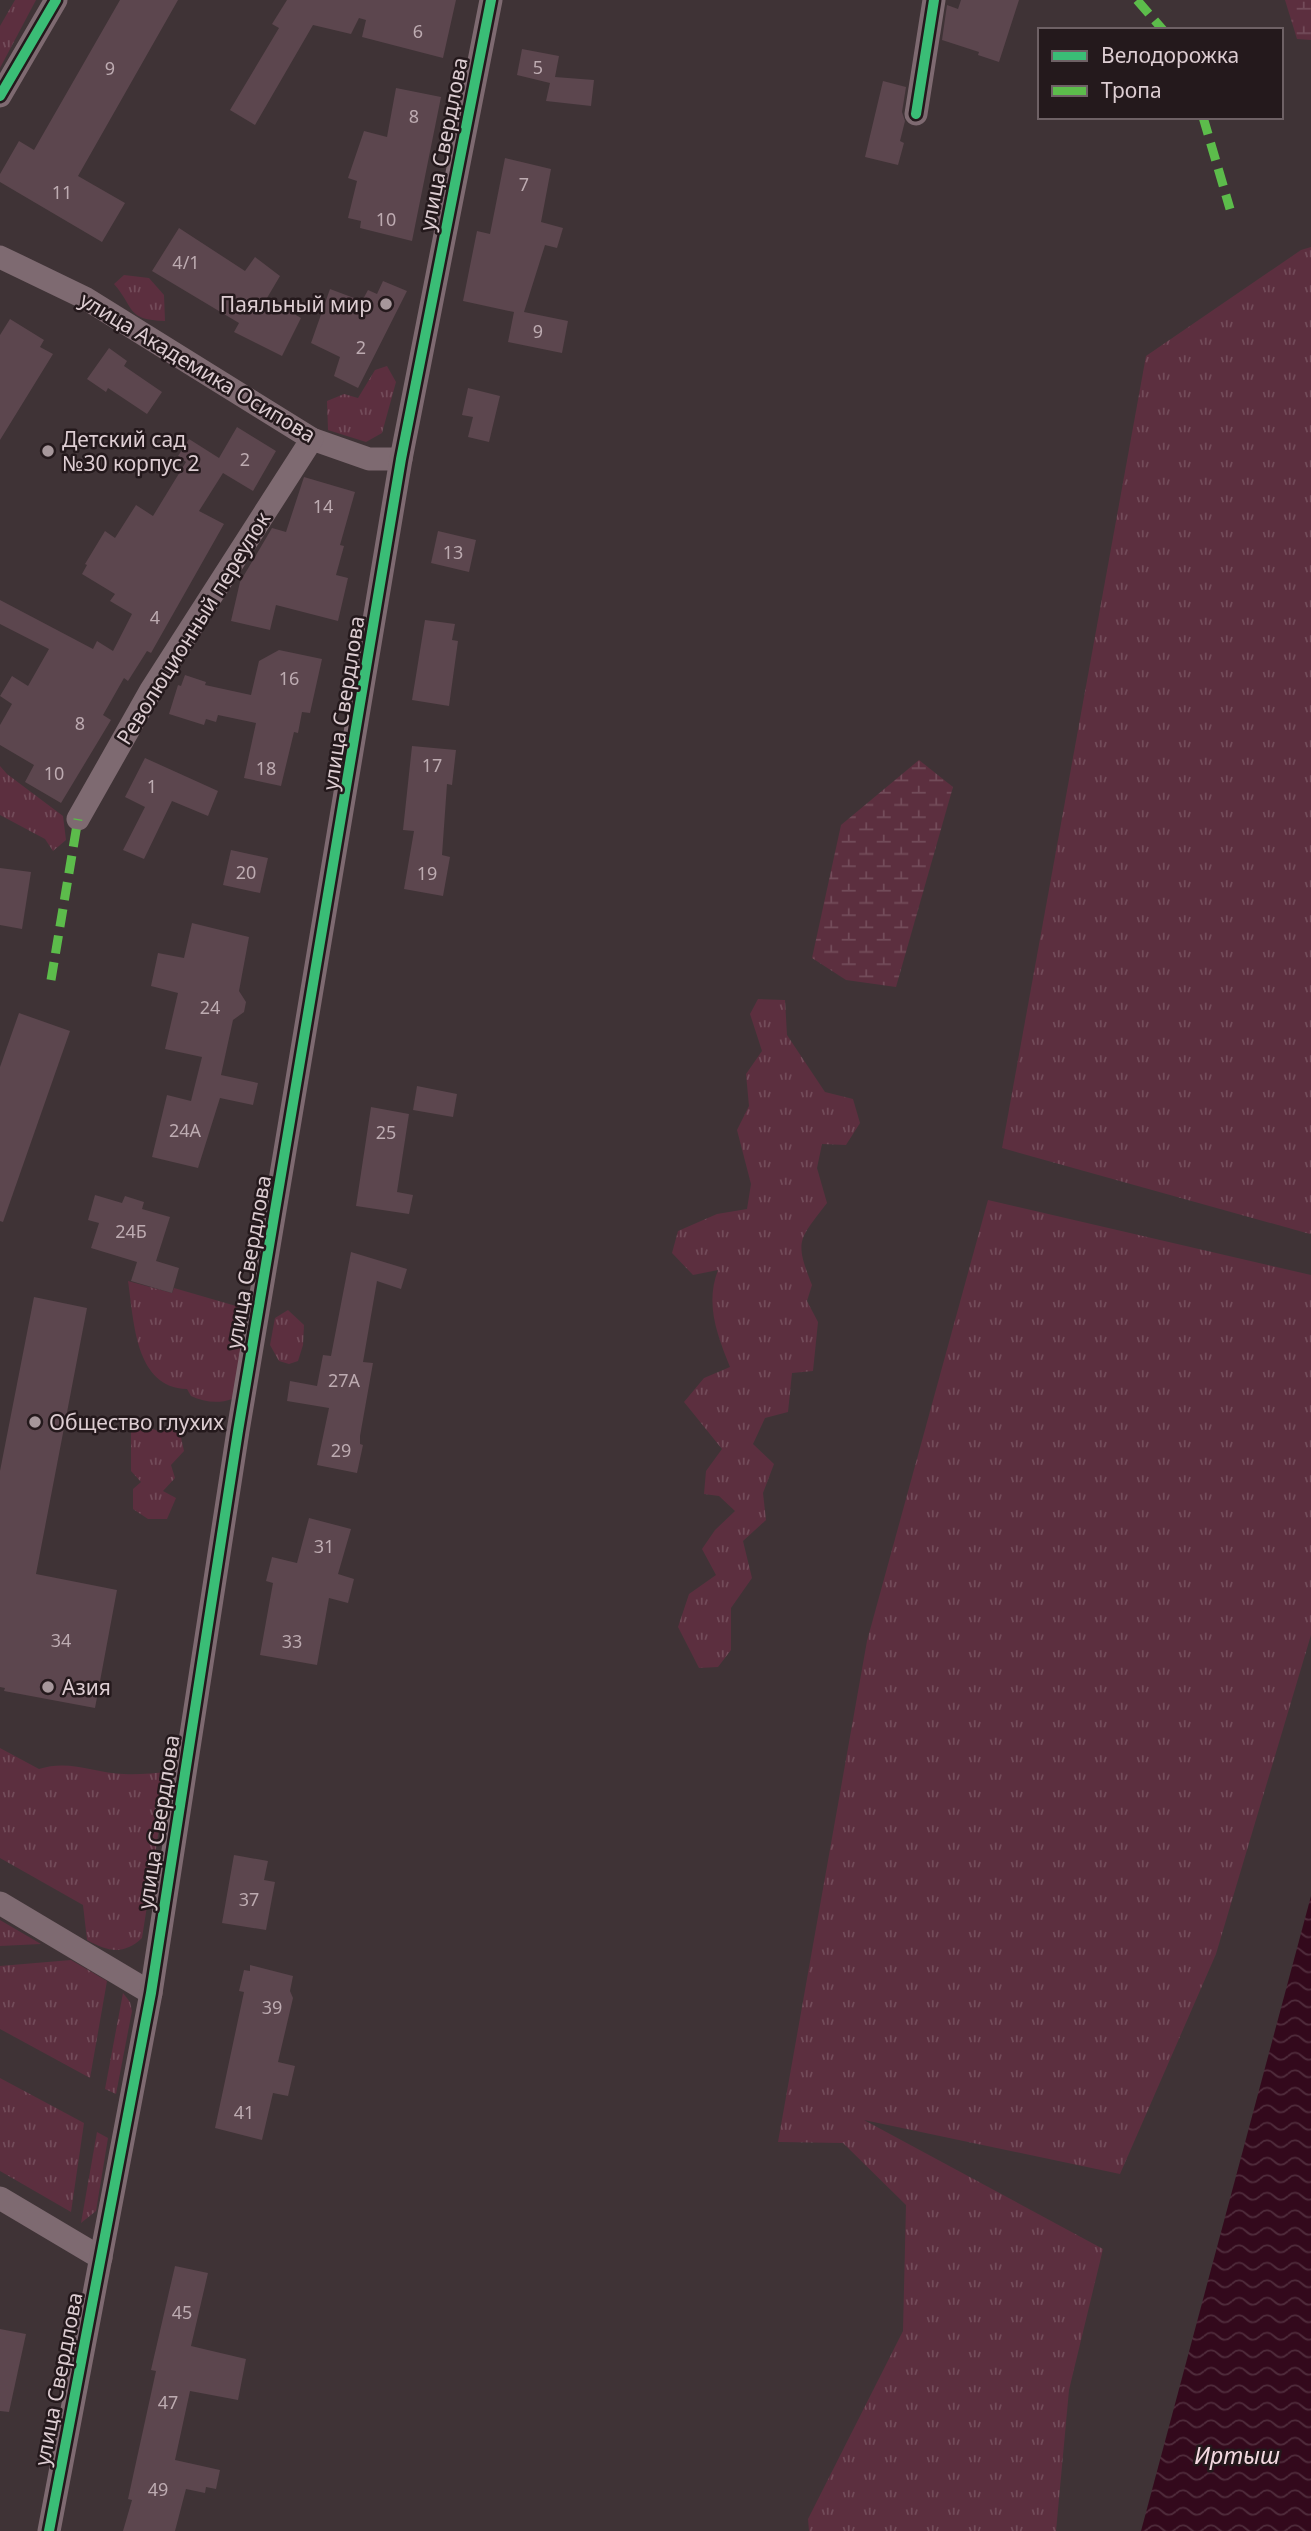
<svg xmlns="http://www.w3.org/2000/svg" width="1311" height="2531" viewBox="0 0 1311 2531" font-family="'Noto Sans',sans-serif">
<defs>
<pattern id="grass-tufts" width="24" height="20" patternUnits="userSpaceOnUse" patternTransform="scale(1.75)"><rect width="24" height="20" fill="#5c2f3f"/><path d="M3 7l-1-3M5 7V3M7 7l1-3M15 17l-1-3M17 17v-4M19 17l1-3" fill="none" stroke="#734c5a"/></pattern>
<pattern id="wetland-marsh" width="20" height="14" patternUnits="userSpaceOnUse" patternTransform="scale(1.75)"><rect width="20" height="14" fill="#5c2f3f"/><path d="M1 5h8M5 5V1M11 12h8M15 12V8" fill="none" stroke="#734c5a"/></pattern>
<pattern id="water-waves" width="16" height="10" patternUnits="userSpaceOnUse" patternTransform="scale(1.75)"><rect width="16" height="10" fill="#33091c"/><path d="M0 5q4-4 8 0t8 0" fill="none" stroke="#502c3c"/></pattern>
</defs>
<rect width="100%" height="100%" fill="#3f3336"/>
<g fill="url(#grass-tufts)">
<polygon points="15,0 36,0 0,68 0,26"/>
<polygon points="1311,247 1311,1233 1310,1234 1002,1148 1146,356 1301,250"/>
<path d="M124 275 149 278 164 295 165 321C126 320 135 308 114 284Z"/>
<polygon points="387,366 396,382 382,433 366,442 328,430 327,401 344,394 358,398 375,370"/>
<polygon points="0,766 7,774 63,816 66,840 53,851 45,839 0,815"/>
<path d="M758 999 785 1000 787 1035 825 1092 853 1099 860 1123 846 1145 822 1144 817 1168 827 1203C799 1240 794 1240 812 1285L807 1301 818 1322 813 1371 792 1373 788 1412 765 1418 753 1444 774 1464 763 1493 766 1520 743 1541 752 1578 731 1608V1650L718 1667 699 1668 678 1627 689 1594 716 1575 702 1549 715 1530 735 1511 719 1496 704 1494 706 1471 722 1449 684 1402 704 1378 730 1367C717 1334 705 1304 718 1270L693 1275 672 1253 678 1231 717 1214 747 1209 751 1184 737 1130 749 1106 746 1074 762 1051 750 1014Z"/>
<polygon points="988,1200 1311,1275 1311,1635 1216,1954 1120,2174 864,2120 1103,2249 1069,2390 1056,2531 809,2531 808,2519 903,2331 906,2205 843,2143 778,2142 867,1641"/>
<path d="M128 1281 172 1293 174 1288 236 1306 243 1313 241 1341 245 1345 232 1399C218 1404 204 1402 191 1396L187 1389C135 1388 134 1321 128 1281Z"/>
<polygon points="288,1310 304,1325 303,1345 298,1361 289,1364 279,1361 270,1345 275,1318"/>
<polygon points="171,1424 180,1433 184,1451 171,1465 175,1478 163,1491 176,1498 167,1519 148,1519 133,1509 133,1489 141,1482 131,1471 131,1429 150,1427 161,1433"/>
<path d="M0 1748 39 1769C69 1759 94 1773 124 1774 138 1775 153 1773 168 1772L142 1938C124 1955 108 1952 87 1940L83 1905 0 1858Z"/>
<polygon points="0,1920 41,1944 0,1946"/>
<polygon points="71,1960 107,1981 90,2078 0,2029 0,1966"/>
<polygon points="123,1993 130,2002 132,2011 116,2094 105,2089"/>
<polygon points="0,2078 84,2123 71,2212 0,2171"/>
<polygon points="97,2132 108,2138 96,2211 81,2223"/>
</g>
<g fill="url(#wetland-marsh)">
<polygon points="1285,0 1311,0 1311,40 1297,39"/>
<polygon points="919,760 953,787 896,987 846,980 812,958 841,825"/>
</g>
<polygon fill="url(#water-waves)" points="1311,1896 1311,2531 1141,2531"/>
<g fill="#5c464e">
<polygon points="120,0 178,0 78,176 125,203 102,242 0,182 0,174 19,141 34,150"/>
<polygon points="287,0 456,0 443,58 362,37 366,20 359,18 351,34 313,25 255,125 230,110 279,28 272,24"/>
<polygon points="961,0 1019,0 999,62 978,55 979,52 942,40 947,5 958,9"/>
<polygon points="522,49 559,56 555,77 594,80 591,106 546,101 550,83 517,75"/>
<polygon points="883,81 906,87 902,112 905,121 900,141 904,143 898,165 865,157"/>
<polygon points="396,88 441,97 412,241 360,228 361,221 348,218 357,181 348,178 364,131 387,137"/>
<polygon points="505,158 551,169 541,222 563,228 557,248 545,245 524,312 568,321 562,353 508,342 514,312 463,301 477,231 490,234"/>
<polygon points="179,228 245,271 255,257 280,276 267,298 301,318 282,356 234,332 239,323 152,271"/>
<polygon points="383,281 407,291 358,388 334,376 340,357 311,343 330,289 362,301 368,290 377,294"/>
<polygon points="10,319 44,340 40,347 53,354 0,440 0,335"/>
<polygon points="109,348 127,361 124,366 162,392 147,414 108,388 106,392 87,379"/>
<polygon points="468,388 500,396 489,442 468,437 473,417 462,415"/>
<polygon points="237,427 276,451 253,491 223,473 199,511 224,524 151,653 147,651 128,681 124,678 103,715 111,720 61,803 25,782 34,765 0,745 0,725 12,704 0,696 12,676 28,686 49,649 0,624 0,600 93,649 97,641 113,651 132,614 110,601 115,594 82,574 87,565 85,564 105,531 115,538 136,505 153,516 186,462 178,456 189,439 219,458"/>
<polygon points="304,477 355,492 340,545 344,546 336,575 348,578 338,621 276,605 270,630 231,621 240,582 272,528 286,532"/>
<polygon points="438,531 476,540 469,572 431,563"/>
<polygon points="425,620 455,624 452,640 458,641 449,706 412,700"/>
<polygon points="279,650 322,659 310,713 302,712 298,733 294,732 281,786 244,778 256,723 218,715 216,722 206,719 204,725 169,714 178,685 181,686 185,675 206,682 205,685 251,695 259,661"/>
<polygon points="412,746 456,750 452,785 447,784 442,855 450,857 443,896 404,889 414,831 403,830"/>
<polygon points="145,758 218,791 208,816 172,801 144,859 123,850 145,807 125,797"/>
<polygon points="231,850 268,858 260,893 223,885"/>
<polygon points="0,868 31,872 22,929 0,925"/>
<polygon points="192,923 249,937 239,991 246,1002 244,1012 233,1020 221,1075 258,1083 253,1105 220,1098 198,1168 152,1157 167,1095 191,1101 202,1057 165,1049 178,993 151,986 158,953 184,958"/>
<polygon points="19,1013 70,1031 3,1222 0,1221 0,1067"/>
<polygon points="417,1086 457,1094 453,1117 413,1110"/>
<polygon points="371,1107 409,1114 397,1192 413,1195 409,1214 356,1206"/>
<polygon points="95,1195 122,1203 125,1196 144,1202 142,1209 170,1217 156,1261 179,1268 172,1293 131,1281 137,1262 91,1248 99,1223 88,1220"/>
<polygon points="351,1252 407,1269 401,1289 377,1281 363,1362 373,1363 360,1436 360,1444 363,1445 357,1473 317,1465 329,1408 287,1401 290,1381 317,1386 323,1355 331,1356"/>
<polygon points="34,1297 87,1308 36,1574 117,1590 95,1708 4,1691 5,1688 0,1687 0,1471"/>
<polygon points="309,1518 351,1529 338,1574 354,1579 348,1603 329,1598 317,1665 260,1655 273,1583 266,1581 272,1557 297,1563"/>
<polygon points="234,1855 268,1861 264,1880 275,1882 266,1930 222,1923"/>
<polygon points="250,1965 293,1976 290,1991 293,1998 278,2062 295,2066 288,2096 273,2093 262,2140 215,2128 244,1992 239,1991 244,1970 250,1971"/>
<polygon points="175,2266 208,2273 191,2346 246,2359 238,2400 190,2391 175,2460 220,2470 216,2489 206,2487 205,2493 186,2489 175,2531 123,2531 132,2500 128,2499 156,2371 151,2370"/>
<polygon points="0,2329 26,2334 9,2412 0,2411"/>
</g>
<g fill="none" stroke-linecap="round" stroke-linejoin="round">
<g stroke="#7e6a71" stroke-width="23">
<polyline points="0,96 56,0"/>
<polyline points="916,114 934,0"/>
<polyline points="0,257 85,298 312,439 369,459 401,459"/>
<polyline points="78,819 151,690 312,439"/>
<polyline points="0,1903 151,1993"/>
<polyline points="0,2198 101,2258"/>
<polyline points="49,2531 151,1993 238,1431 401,459 491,0"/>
</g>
<g stroke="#5cbc4b" stroke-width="9" stroke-dasharray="18 9" stroke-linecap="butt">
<polyline points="1137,0 1163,30"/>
<polyline points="1203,117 1230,209"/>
<polyline points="51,980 78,819"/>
</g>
<defs>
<g id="cycleway">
<polyline points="0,96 56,0"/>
<polyline points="916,114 934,0"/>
<polyline points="49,2531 151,1993 238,1431 401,459 491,0"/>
</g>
</defs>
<use href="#cycleway" stroke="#24191c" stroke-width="15"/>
<use href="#cycleway" stroke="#3abd76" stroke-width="10"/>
</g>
<g fill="#a6979b" stroke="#24191c" stroke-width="2.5">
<circle cx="386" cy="304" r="7"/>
<circle cx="48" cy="451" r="7"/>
<circle cx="35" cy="1422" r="7"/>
<circle cx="48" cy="1687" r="7"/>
</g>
<g text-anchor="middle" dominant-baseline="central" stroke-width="5" stroke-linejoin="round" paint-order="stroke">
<g font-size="18" fill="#bdabb1">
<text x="418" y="31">6</text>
<text x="538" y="67">5</text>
<text x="110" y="68">9</text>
<text x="414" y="116">8</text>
<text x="524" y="184">7</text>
<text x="62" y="192">11</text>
<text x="386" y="219">10</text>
<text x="186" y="262">4/1</text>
<text x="538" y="331">9</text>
<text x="361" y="347">2</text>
<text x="245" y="459">2</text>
<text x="323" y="506">14</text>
<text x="453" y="552">13</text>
<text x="155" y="617">4</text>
<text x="289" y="678">16</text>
<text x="80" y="723">8</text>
<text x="432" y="765">17</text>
<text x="266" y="768">18</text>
<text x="54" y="773">10</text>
<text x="152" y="786">1</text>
<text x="246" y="872">20</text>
<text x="427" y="873">19</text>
<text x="210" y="1007">24</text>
<text x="185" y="1130">24А</text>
<text x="386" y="1132">25</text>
<text x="131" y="1231">24Б</text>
<text x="344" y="1380">27А</text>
<text x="341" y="1450">29</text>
<text x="324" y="1546">31</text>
<text x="61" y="1640">34</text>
<text x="292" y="1641">33</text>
<text x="249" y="1899">37</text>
<text x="272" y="2007">39</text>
<text x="244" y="2112">41</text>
<text x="182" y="2312">45</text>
<text x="168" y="2402">47</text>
<text x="158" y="2489">49</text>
</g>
<g font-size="21" fill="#ddcdd2" stroke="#24191c">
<text transform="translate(443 144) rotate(-79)">улица Свердлова</text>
<text transform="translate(198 367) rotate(31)">улица Академика Осипова</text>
<text transform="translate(193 628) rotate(-58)">Революционный переулок</text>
<text transform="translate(343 703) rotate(-81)">улица Свердлова</text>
<text transform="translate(248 1262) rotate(-80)">улица Свердлова</text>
<text transform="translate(158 1822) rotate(-81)">улица Свердлова</text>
<text transform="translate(58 2379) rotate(-79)">улица Свердлова</text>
</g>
<g font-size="21" fill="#ddcdd2" stroke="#24191c" text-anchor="start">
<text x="372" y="304" text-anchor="end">Паяльный мир</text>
<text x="62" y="439">Детский сад<tspan x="62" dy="24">№30 корпус 2</tspan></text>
<text x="49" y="1422">Общество глухих</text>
<text x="62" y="1687">Азия</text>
</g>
<g font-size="23" font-style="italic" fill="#f4d9e1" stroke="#24191c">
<text x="1237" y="2455">Иртыш</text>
</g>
</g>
<rect x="1038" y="28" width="245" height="91" fill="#24191c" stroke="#6e6165" stroke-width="2"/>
<rect x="1052" y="51" width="35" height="10" fill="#3abd76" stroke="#6e6165" stroke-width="2"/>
<text x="1101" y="63" font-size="21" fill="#ddcdd2">Велодорожка</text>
<rect x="1052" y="86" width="35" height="10" fill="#5cbc4b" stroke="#6e6165" stroke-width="2"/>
<text x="1101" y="98" font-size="21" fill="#ddcdd2">Тропа</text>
</svg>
